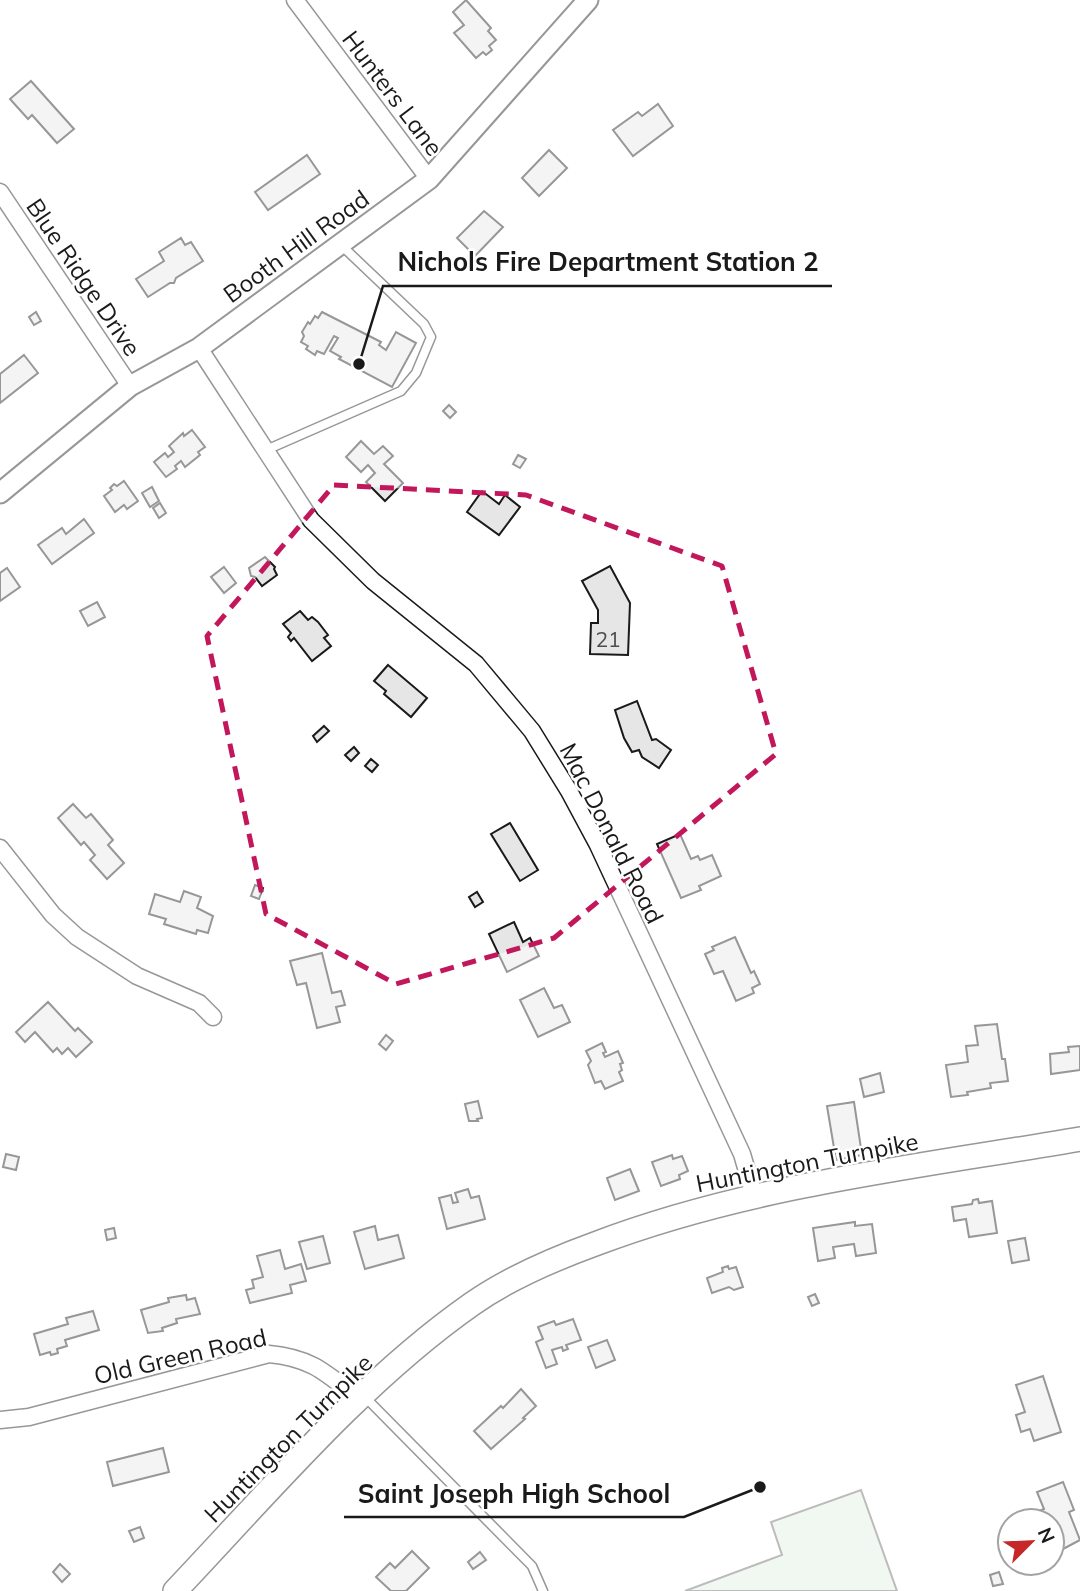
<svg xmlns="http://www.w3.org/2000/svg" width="1080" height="1591" viewBox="0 0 1080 1591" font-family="Mulish,sans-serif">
<rect width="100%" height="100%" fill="#fff"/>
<polygon fill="#e0efe3" stroke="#6a6a6a" stroke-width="2" points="861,1490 897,1591 685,1591 782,1555 771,1522"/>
<g fill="#e6e6e6" stroke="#1a1a1a" stroke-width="2">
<polygon points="466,0 491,28 488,31 496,40 489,46 492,50 486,55 483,52 476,58 454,33 464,25 453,12"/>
<polygon points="31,81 74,129 57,143 32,115 28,119 10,99"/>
<polygon points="658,104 673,126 633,156 613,130 638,112 642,116"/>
<polygon points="549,150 567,168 539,196 522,178"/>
<polygon points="307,155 320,174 268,210 255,192"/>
<polygon points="484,211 503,227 475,256 457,238"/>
<polygon points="181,238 185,245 191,242 203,261 176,278 174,283 170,283 148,297 136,279 164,261 159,252"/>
<polygon points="36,312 41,321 34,325 29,317"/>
<polygon points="322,312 381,342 379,345 386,350 396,332 416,343 392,387 339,359 341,357 330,351 338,338 334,336 324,354 317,351 315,355 306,349 308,346 301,342 304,336 302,332 308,322 310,324 315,316 318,318"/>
<polygon points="24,355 38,373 0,403 0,374"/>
<polygon points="449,405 456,412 450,418 443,411"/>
<polygon points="192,430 205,447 198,452 200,455 185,467 181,461 175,466 177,469 166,477 154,462 165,453 168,457 174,452 169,446 183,433 184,436"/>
<polygon points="361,441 374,454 383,446 393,456 384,464 403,483 385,501 366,482 375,473 368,465 361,472 346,457"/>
<polygon points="518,455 526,459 520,468 513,464"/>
<polygon points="124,481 138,501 127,509 124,505 115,512 104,496 112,490 110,488 114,484 117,486"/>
<polygon points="152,487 159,501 150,507 142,493"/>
<polygon points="482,491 499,504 505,495 520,507 499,535 467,512"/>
<polygon points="160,503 166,513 159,518 153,508"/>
<polygon points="84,519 94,533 52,564 38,545 62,528 66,534"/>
<polygon points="265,557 275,567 274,569 277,575 262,586 255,577 251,576 249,568"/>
<polygon points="610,566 630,603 628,655 590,654 591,623 598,623 598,610 582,581"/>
<polygon points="224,567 236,583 224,593 211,577"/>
<polygon points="7,568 20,587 0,601 0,573"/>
<polygon points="97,602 105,617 88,626 80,611"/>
<polygon points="300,611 308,620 312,617 318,622 328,635 324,638 331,646 312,661 294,638 291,641 288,637 291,633 283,624"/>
<polygon points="388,665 427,698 411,717 384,694 386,691 374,681"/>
<polygon points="637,701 652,740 656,739 671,750 659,768 642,757 639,750 632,752 624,738 615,710"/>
<polygon points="324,726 329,731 317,742 313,736"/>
<polygon points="354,747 359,753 351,761 345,755"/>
<polygon points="371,759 378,765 372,772 365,766"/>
<polygon points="73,804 86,818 91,814 113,840 108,845 124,863 107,879 90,860 95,855 84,842 81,845 58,818"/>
<polygon points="510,823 538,870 520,881 491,834"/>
<polygon points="680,834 691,859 698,856 700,860 712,855 721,876 699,886 701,890 681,898 657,844"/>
<polygon points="255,885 263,888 259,899 251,896"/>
<polygon points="184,891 201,897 197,908 213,916 208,933 197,930 196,934 164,924 166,919 149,914 155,894 180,902"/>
<polygon points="477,892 483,902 475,907 469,897"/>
<polygon points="514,922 523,942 530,938 539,956 507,972 489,934"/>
<polygon points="735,937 751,973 754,971 760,984 752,988 754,993 736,1001 723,971 714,974 705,954 714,950 712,947"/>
<polygon points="322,953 332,993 341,991 345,1005 336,1007 340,1022 317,1028 306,983 297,985 290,961"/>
<polygon points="544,988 554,1008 562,1005 570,1022 538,1037 520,1000"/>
<polygon points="48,1002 75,1031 78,1028 92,1042 76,1057 68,1048 62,1054 57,1048 53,1052 35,1032 25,1042 16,1032"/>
<polygon points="997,1024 1002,1059 1005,1059 1008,1081 990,1083 991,1088 967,1092 968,1095 951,1097 946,1065 968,1062 966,1046 978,1045 975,1026"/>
<polygon points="386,1035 393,1041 386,1050 379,1044"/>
<polygon points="602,1043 606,1052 603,1053 605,1057 618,1051 623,1063 620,1064 622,1070 619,1072 623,1081 605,1089 601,1081 595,1083 588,1065 591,1061 586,1051"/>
<polygon points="1080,1046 1080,1070 1051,1074 1050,1054 1069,1052 1068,1047"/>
<polygon points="880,1073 884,1092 864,1097 860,1079"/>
<polygon points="478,1101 482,1118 477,1119 478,1121 469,1121 465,1104"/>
<polygon points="854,1102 862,1155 836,1160 827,1106"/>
<polygon points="6,1154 19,1157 16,1170 3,1167"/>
<polygon points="672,1155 673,1159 682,1156 688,1171 679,1175 680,1179 661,1186 652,1162"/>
<polygon points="630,1169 639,1191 615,1200 607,1178"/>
<polygon points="468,1189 471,1198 479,1196 485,1219 447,1229 439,1198 451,1195 453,1203 458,1202 455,1193"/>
<polygon points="978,1199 979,1203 992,1201 997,1233 969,1237 966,1219 954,1221 952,1207 972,1204 973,1200"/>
<polygon points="855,1222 855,1226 872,1224 876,1253 856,1256 854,1244 833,1247 835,1258 818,1261 813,1228"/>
<polygon points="375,1226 378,1240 398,1235 404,1258 365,1269 354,1232"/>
<polygon points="114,1228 116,1238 107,1240 105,1230"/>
<polygon points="323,1236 330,1263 307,1269 299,1242"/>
<polygon points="1025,1238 1029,1260 1012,1263 1008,1241"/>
<polygon points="280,1250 285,1269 301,1264 306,1281 290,1285 292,1293 250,1303 246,1290 254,1288 252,1280 263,1277 257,1256"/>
<polygon points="728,1266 729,1269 736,1267 743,1287 734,1290 729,1287 712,1293 707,1278 723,1272 722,1268"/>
<polygon points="815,1294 819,1303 812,1306 808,1297"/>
<polygon points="186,1295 187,1300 195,1298 200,1314 176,1319 177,1323 162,1328 163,1331 148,1333 141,1310 169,1302 168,1298"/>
<polygon points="93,1311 99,1330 65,1340 67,1346 57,1349 58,1353 51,1355 50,1352 40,1355 34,1334 68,1324 66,1318"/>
<polygon points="573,1319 581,1340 566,1345 568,1349 563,1351 562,1347 552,1350 557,1364 546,1368 536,1342 543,1339 538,1327 554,1321 556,1325"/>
<polygon points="607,1340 615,1360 596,1368 588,1347"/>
<polygon points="1043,1376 1061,1432 1034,1441 1030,1429 1021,1432 1016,1415 1025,1412 1016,1385"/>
<polygon points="521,1389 536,1406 523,1418 525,1419 491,1449 474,1431 501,1406 503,1408"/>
<polygon points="163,1448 169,1472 113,1486 107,1462"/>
<polygon points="1063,1482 1074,1510 1069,1512 1080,1540 1063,1549 1054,1528 1052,1529 1052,1521 1031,1521 1029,1515 1044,1509 1037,1492"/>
<polygon points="140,1527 144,1538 134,1542 129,1531"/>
<polygon points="412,1551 429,1568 406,1591 391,1591 376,1577 390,1563 395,1568"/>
<polygon points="480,1552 486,1560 473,1569 468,1562"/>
<polygon points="60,1564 70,1574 62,1582 53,1572"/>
<polygon points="999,1572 1003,1584 993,1586 990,1575"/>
</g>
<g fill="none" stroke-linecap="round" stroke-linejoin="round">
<defs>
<g id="service">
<polyline points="266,450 401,391 416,373 431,337 424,324 341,245"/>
<polyline points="364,1396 532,1566 543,1591"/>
</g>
<g id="minor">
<polyline points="295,0 429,179"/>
<polyline points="0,192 130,386"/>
<polyline points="199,348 311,520 373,581 476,664 532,731 569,791 598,845 742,1154 754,1195"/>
<polyline points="0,848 53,915 77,937 137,976 199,1003 213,1017"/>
<path d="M0 1420 29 1417 269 1354C312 1358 326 1373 359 1399"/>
</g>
<polyline id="tertiary" points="0,493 130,386 199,348 429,179 588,0"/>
<path id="secondary" d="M175 1591C267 1494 362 1381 472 1304 509 1278 551 1260 595 1244 750 1185 917 1167 1080 1139"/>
</defs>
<use href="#service" stroke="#1a1a1a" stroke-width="11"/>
<use href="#minor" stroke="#1a1a1a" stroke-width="19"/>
<use href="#tertiary" stroke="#1a1a1a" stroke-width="23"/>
<use href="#secondary" stroke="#1a1a1a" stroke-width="26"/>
<use href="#service" stroke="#fff" stroke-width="8"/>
<use href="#minor" stroke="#fff" stroke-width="16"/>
<use href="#tertiary" stroke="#fff" stroke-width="19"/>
<use href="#secondary" stroke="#fff" stroke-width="23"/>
</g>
<path d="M0 0H1080V1591H0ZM334 485 526 495 722 566 776 754 554 938 396 984 266 914 207 636Z" fill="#fff" fill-opacity=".55" fill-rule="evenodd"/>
<path fill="none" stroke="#c2185b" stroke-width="5" stroke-dasharray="14 9" stroke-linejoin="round" d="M334 485 526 495 722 566 776 754 554 938 396 984 266 914 207 636Z"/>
<g text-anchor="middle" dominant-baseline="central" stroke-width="5" stroke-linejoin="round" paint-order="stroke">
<g font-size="21" fill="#4d4d4d">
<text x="608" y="639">21</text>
</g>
<g font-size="24" fill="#1a1a1a" stroke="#fff">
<text transform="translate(393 93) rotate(53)">Hunters Lane</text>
<text transform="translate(296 246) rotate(-36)">Booth Hill Road</text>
<text transform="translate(84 277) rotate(56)">Blue Ridge Drive</text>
<text transform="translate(612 833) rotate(63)">Mac Donald Road</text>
<text transform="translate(807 1162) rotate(-11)">Huntington Turnpike</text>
<text transform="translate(180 1356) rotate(-13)">Old Green Road</text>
<text transform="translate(288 1438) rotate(-45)">Huntington Turnpike</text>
</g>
</g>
<path fill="none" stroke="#1a1a1a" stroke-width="2.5" d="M359 364L383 286H832M760 1487L684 1517H344"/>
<g fill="#1a1a1a" stroke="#fff" stroke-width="2.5">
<circle cx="359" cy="364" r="7"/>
<circle cx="760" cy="1487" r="7"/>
</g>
<g font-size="26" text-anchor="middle" font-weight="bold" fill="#1a1a1a" stroke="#fff" stroke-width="5" stroke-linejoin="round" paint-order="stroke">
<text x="608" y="271">Nichols Fire Department Station 2</text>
<text x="514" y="1503">Saint Joseph High School</text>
</g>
<g transform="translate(1031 1542) rotate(66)"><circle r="33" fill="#ffffff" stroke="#a3a3a3" stroke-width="2"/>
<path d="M0-5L12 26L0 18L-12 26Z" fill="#c62828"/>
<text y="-10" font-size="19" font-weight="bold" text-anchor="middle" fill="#1a1a1a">N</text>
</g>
</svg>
